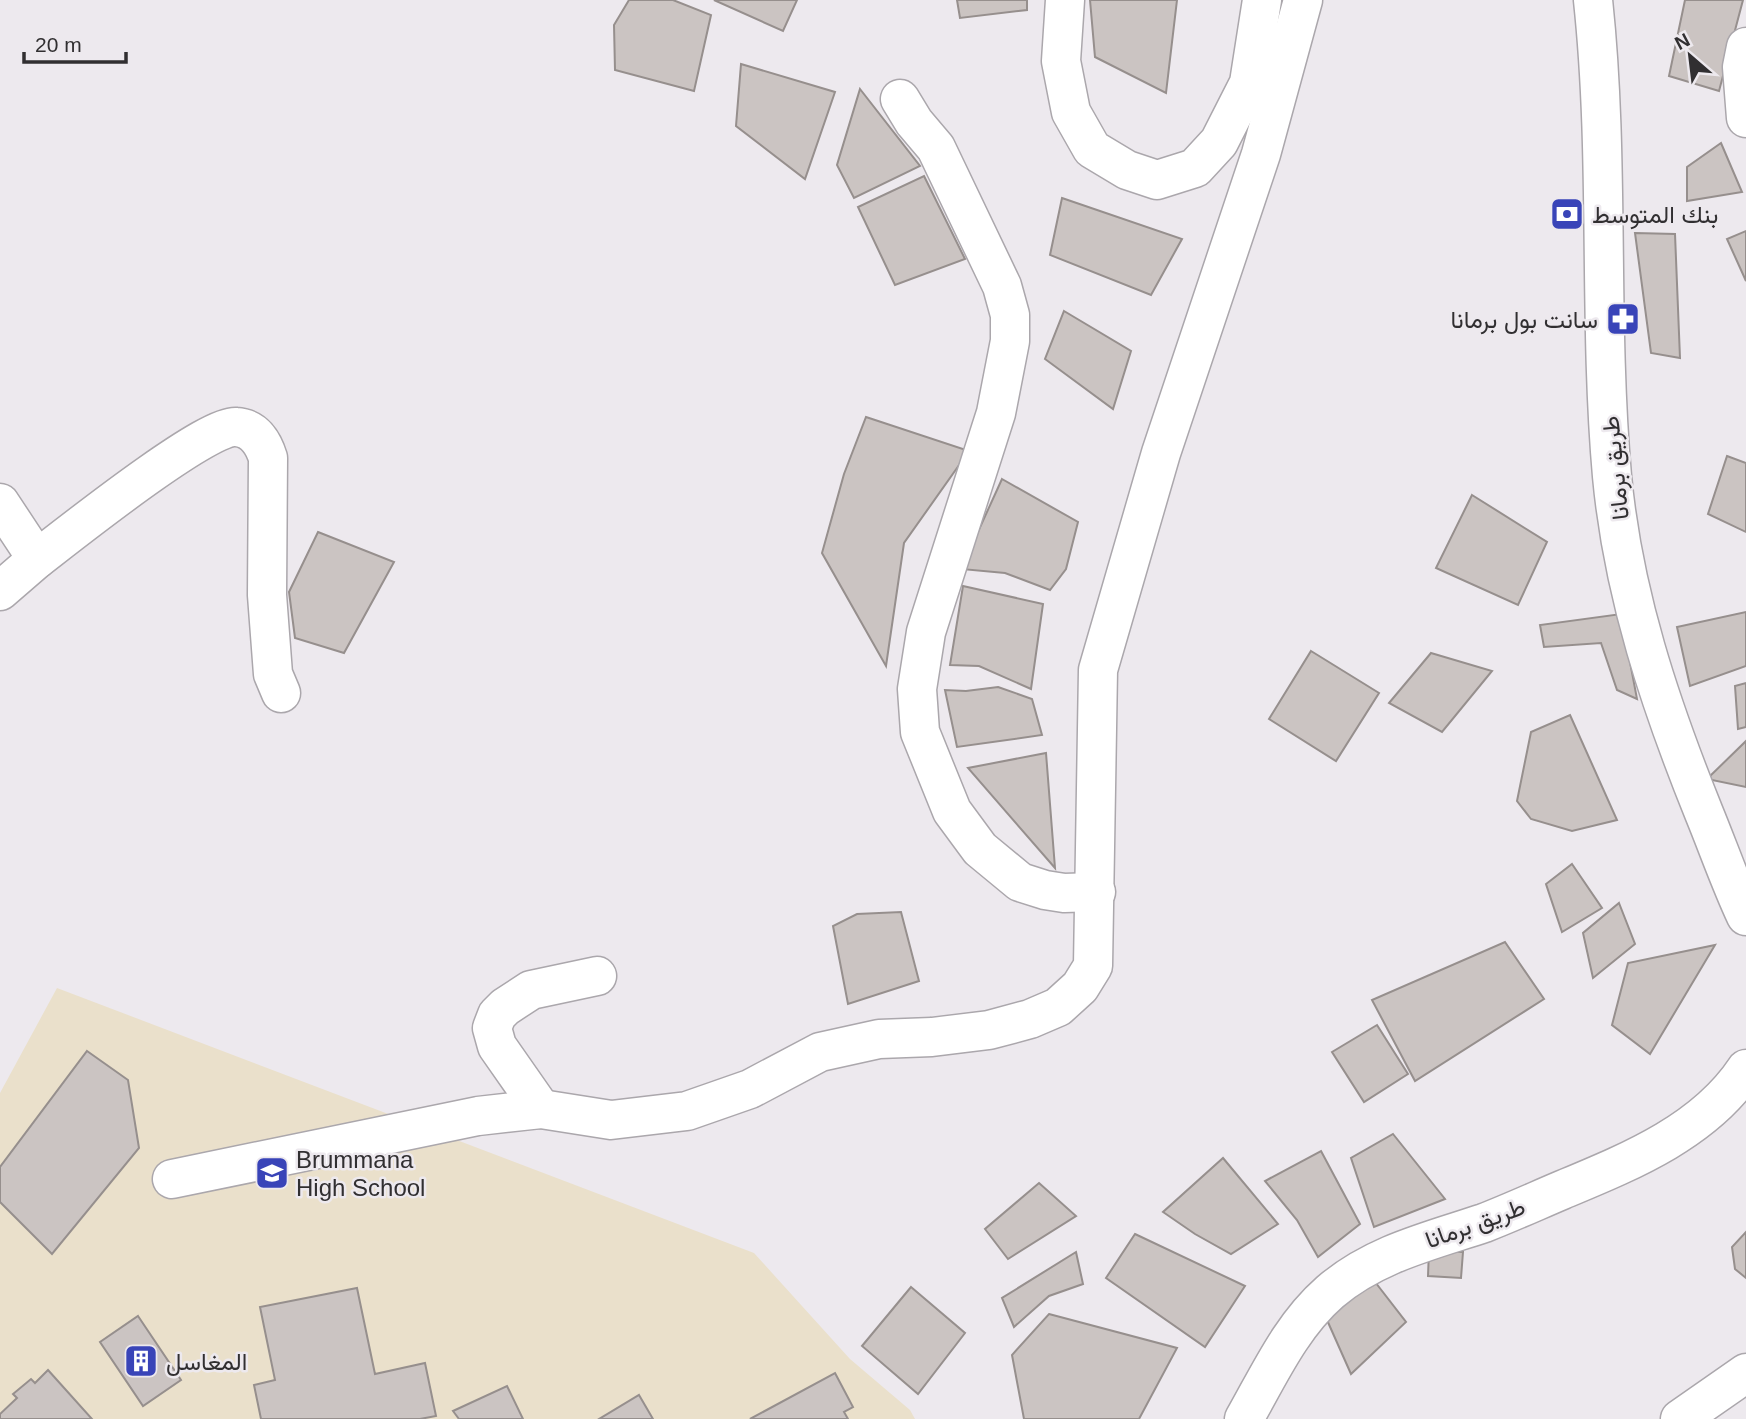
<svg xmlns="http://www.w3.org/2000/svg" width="1746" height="1419" viewBox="0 0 1746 1419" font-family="Helvetica,Vazirmatn,sans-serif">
<rect width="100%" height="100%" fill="#ede9ee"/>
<polygon fill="#eae0cb" points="57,988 754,1253 850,1359 910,1410 915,1419 0,1419 0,1093"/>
<g fill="#cbc4c2" stroke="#968f8d" stroke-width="2">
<polygon points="629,0 673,0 711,15 694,91 615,70 614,25"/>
<polygon points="714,0 797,0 783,31"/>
<polygon points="957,0 1027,0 1027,10 960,18"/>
<polygon points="1090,0 1177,0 1166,93 1095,57"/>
<polygon points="1685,0 1743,0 1719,91 1669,76"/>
<polygon points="741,64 835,92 805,179 736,126"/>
<polygon points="860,89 920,166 854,198 837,165"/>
<polygon points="1721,143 1742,192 1687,201 1687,167"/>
<polygon points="924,176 965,259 895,285 858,207"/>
<polygon points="1062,198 1182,239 1151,295 1050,255"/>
<polygon points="1746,231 1746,281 1727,239"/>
<polygon points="1635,233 1675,234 1680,358 1651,353"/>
<polygon points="1064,311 1131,351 1113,409 1045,359"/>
<polygon points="866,417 969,451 904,543 886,666 822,553 844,474"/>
<polygon points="1727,456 1746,463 1746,532 1708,514"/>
<polygon points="1002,479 1078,522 1066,569 1050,590 1005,573 961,569"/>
<polygon points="1472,495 1547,542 1518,605 1436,568"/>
<polygon points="318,532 394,562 344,653 295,638 289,592"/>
<polygon points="963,586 1043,604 1031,689 979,666 950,665"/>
<polygon points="1746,612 1746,666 1690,686 1677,627"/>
<polygon points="1621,614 1637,699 1617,690 1601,643 1544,647 1540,625"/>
<polygon points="1311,651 1379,693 1336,761 1269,719"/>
<polygon points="1431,653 1492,671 1442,732 1389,703"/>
<polygon points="1746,683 1746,727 1738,729 1735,686"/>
<polygon points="998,687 1032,699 1042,735 957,747 945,690 966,691"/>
<polygon points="1570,715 1617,820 1572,831 1531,819 1517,801 1531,732"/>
<polygon points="1746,741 1746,787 1707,779"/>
<polygon points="1046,753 1055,868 968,768"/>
<polygon points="1572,864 1602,908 1562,932 1546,884"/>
<polygon points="1619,903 1635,944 1593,978 1583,933"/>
<polygon points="901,912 919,981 848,1004 833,926 857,914"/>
<polygon points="1505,942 1544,999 1415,1081 1372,1000"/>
<polygon points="1715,945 1650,1054 1612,1025 1628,963"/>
<polygon points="1377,1025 1408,1074 1364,1102 1332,1052"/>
<polygon points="87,1051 128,1080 139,1148 52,1254 0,1202 0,1167"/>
<polygon points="1393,1134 1445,1199 1374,1227 1351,1158"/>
<polygon points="1321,1151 1360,1224 1318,1257 1297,1220 1265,1181"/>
<polygon points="1223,1158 1278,1224 1231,1254 1195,1234 1163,1212"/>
<polygon points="1039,1183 1076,1216 1008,1259 985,1229"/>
<polygon points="1746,1232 1746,1278 1735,1269 1732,1247"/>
<polygon points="1135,1234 1245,1286 1205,1347 1106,1278"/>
<polygon points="1429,1250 1463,1252 1461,1278 1428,1276"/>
<polygon points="1076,1252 1083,1284 1049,1296 1014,1327 1002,1298"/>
<polygon points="1372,1278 1406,1322 1351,1374 1323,1311"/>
<polygon points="911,1287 965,1333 918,1394 862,1346"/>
<polygon points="357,1288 375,1374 425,1363 436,1416 420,1419 261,1419 254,1385 275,1380 260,1307"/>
<polygon points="1049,1314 1177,1348 1139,1419 1024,1419 1012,1355"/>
<polygon points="138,1316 181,1380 143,1406 100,1342"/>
<polygon points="48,1370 92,1419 0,1419 0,1414 17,1398 13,1394 31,1379 35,1383"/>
<polygon points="835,1373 853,1407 844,1412 848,1419 750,1419"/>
<polygon points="507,1386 523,1419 459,1419 453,1411"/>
<polygon points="639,1395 653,1419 599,1419"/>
</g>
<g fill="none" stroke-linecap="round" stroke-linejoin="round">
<defs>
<g id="minor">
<polyline points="1065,0 1061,61 1071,112 1092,149 1127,170 1157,180 1195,168 1219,142 1249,83 1262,0"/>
<path d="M1593 0C1610 158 1598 318 1612 476 1623 594 1660 704 1704 813 1718 847 1730 882 1746 916"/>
<polyline points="1746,47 1742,67 1746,118"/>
<polyline points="900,99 914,122 936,148 1002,286 1010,315 1010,341 996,413 926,632 917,689 920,732 952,811 980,849 1020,882 1045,890 1064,893 1096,892"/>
<polyline points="0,503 37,559 0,591"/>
<path d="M37 559C67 536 207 424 236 427 254 428 263 442 268 458L267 595 273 674 281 693"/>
<polyline points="541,1109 497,1046 492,1028 497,1015 505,1007 531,990 597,976"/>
<polyline points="172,1179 478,1116 541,1109 611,1120 687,1111 750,1089 820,1052 879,1039 932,1037 989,1030 1030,1019 1058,1007 1080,987 1093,966 1098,670 1161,453 1261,154 1303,0"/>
<path d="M1244 1419C1269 1375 1291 1326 1330 1292 1374 1254 1430 1241 1484 1223 1510 1213 1536 1201 1562 1190 1629 1162 1704 1132 1746 1069"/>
</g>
<polyline id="major" points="1680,1419 1746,1373"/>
</defs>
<use href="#minor" stroke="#aba7ac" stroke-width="41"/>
<use href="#major" stroke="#aba7ac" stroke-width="41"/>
<use href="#minor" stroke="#fff" stroke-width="38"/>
<use href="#major" stroke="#fff" stroke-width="38"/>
</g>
<defs>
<symbol id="bank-square" viewBox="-11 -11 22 22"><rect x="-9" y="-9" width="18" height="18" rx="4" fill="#3944b8" stroke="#ede9ee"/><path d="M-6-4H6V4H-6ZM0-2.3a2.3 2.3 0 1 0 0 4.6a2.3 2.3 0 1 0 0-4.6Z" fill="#fff"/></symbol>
<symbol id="pharmacy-square" viewBox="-11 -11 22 22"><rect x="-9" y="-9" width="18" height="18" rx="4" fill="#3944b8" stroke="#ede9ee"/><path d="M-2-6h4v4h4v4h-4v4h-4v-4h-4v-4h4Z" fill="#fff"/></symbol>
<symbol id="school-square" viewBox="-11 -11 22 22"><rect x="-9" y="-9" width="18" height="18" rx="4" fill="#3944b8" stroke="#ede9ee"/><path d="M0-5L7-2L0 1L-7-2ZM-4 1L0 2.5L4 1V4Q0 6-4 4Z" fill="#fff"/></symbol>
<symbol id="building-square" viewBox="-11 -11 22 22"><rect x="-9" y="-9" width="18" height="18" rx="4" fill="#3944b8" stroke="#ede9ee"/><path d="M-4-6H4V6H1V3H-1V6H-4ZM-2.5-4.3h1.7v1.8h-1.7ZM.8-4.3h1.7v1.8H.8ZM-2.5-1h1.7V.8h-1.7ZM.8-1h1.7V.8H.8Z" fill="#fff"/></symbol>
</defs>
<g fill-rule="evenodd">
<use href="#bank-square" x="1548" y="195" width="38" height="38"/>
<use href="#pharmacy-square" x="1604" y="300" width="38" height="38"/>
<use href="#school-square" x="253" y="1154" width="38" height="38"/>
<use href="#building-square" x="122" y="1342" width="38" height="38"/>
</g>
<g text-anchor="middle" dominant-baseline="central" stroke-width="5" stroke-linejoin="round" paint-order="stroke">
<g font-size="24" fill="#312f31" stroke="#ede9ee" text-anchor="start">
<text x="1592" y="214">بنك المتوسط</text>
<text x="1598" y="319" text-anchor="end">سانت بول برمانا</text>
<text x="296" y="1159">Brummana<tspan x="296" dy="28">High School</tspan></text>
<text x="166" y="1361">المغاسل</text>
</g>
<g font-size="24" fill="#312f31" stroke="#ede9ee">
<text transform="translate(1615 468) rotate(-96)">طريق برمانا</text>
<text transform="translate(1475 1223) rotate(-20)">طريق برمانا</text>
</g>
</g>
<g transform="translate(1690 56) rotate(332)" stroke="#ede9ee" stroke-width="5" paint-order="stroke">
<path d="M0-5L12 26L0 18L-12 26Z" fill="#312f31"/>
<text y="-10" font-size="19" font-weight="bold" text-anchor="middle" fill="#312f31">N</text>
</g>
<path d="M24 52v10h102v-10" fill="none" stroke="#312f31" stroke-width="3.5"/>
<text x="35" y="52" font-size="21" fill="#312f31" stroke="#ede9ee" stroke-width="5" paint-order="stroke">20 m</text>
</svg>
